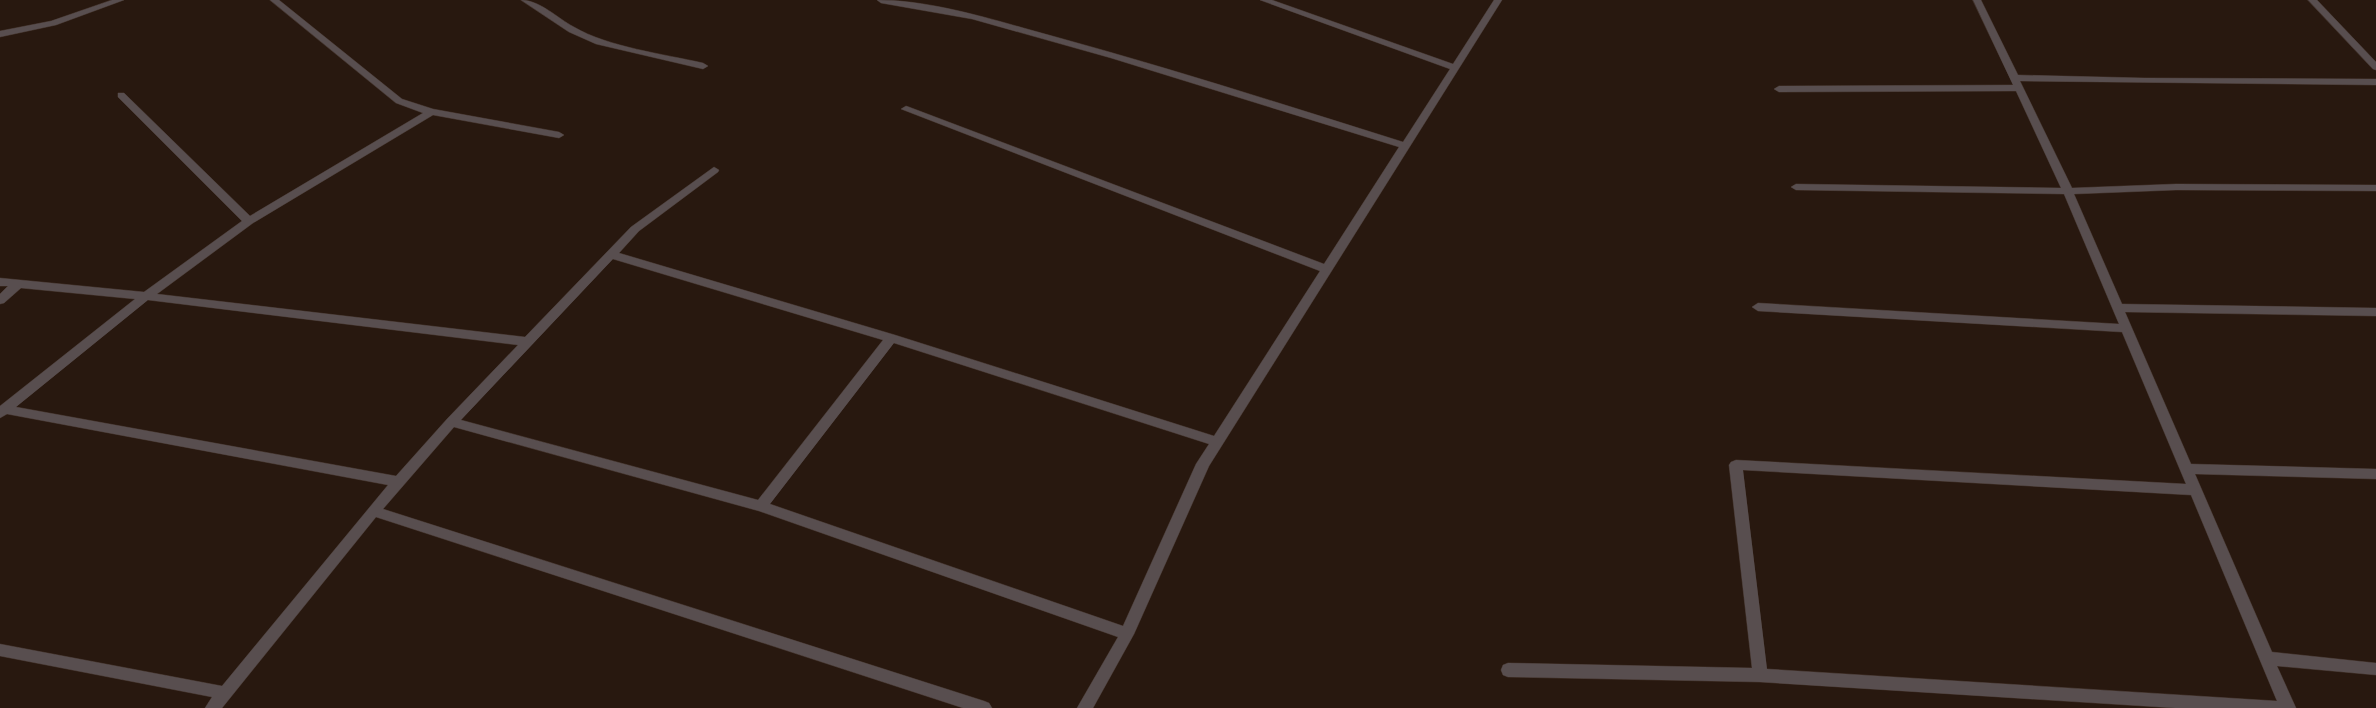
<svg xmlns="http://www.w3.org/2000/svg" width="2376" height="708" viewBox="0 0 2376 708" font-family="Ubuntu,sans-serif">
<rect width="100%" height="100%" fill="#28180f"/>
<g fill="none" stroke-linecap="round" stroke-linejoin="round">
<defs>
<g id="minor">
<polygon points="112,0 124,0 56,25 0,37 0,31 51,21"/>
<path d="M270 0H279L402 99 433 109 559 132 564 135 559 138 433 115 253 223 157 294 525 337 631 227 714 167 719 170 718 172 639 231 619 253 895 335 1214 436 1320 271 901 109 906 106 909 107 1324 264 1399 147 1111 58 972 19 881 3 877 0C935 0 1000 22 1056 37 1173 69 1288 106 1403 142L1450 69 1260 0H1272L1453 64 1494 0H1502L1209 466 1134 634 1093 708H1077L1118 637 759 511 454 427 383 509 984 701 989 703 992 708H963L376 517 222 708H205L212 697 0 656V644L222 686 388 485 7 414 0 418V406L135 299 21 288 4 303 0 304V294L8 286H0V278L144 292 242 221 118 97V93H124L250 216 423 113 396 103ZM613 259 883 340 758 500 461 420ZM148 300 518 345 447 419 396 476 16 407ZM894 343 1209 444 1196 464 1123 626 770 504Z"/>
<path d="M521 0C540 0 557 18 574 27 608 47 664 54 703 63L708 66 703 69 596 44 569 32Z"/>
<path d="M1973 0H1981L2018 75 2145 78 2376 79V85L2020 81 2072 188 2176 184 2376 185V191L2176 190 2074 194 2122 304 2376 308V316L2125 312 2191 464 2376 469V479L2195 474 2272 652 2376 663V675L2277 666 2296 708H2175L1760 682 1508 677 1503 675 1501 670 1503 665 1508 663 1752 668 1729 465 1731 462 1736 460 2186 484 2122 332 1758 311 1752 307 1758 303 2119 324 2064 194 1796 190 1791 187 1796 184 2061 188 2016 91 1779 92 1774 89 1779 86 2013 85ZM1743 470 2191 495 2277 701 1767 669Z"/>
<polygon points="2308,0 2317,0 2376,62 2376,70 2373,69"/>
</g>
</defs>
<use href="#minor" stroke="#42322a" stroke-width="1"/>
<use href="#minor" fill="#584e4f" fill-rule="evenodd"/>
</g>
</svg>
